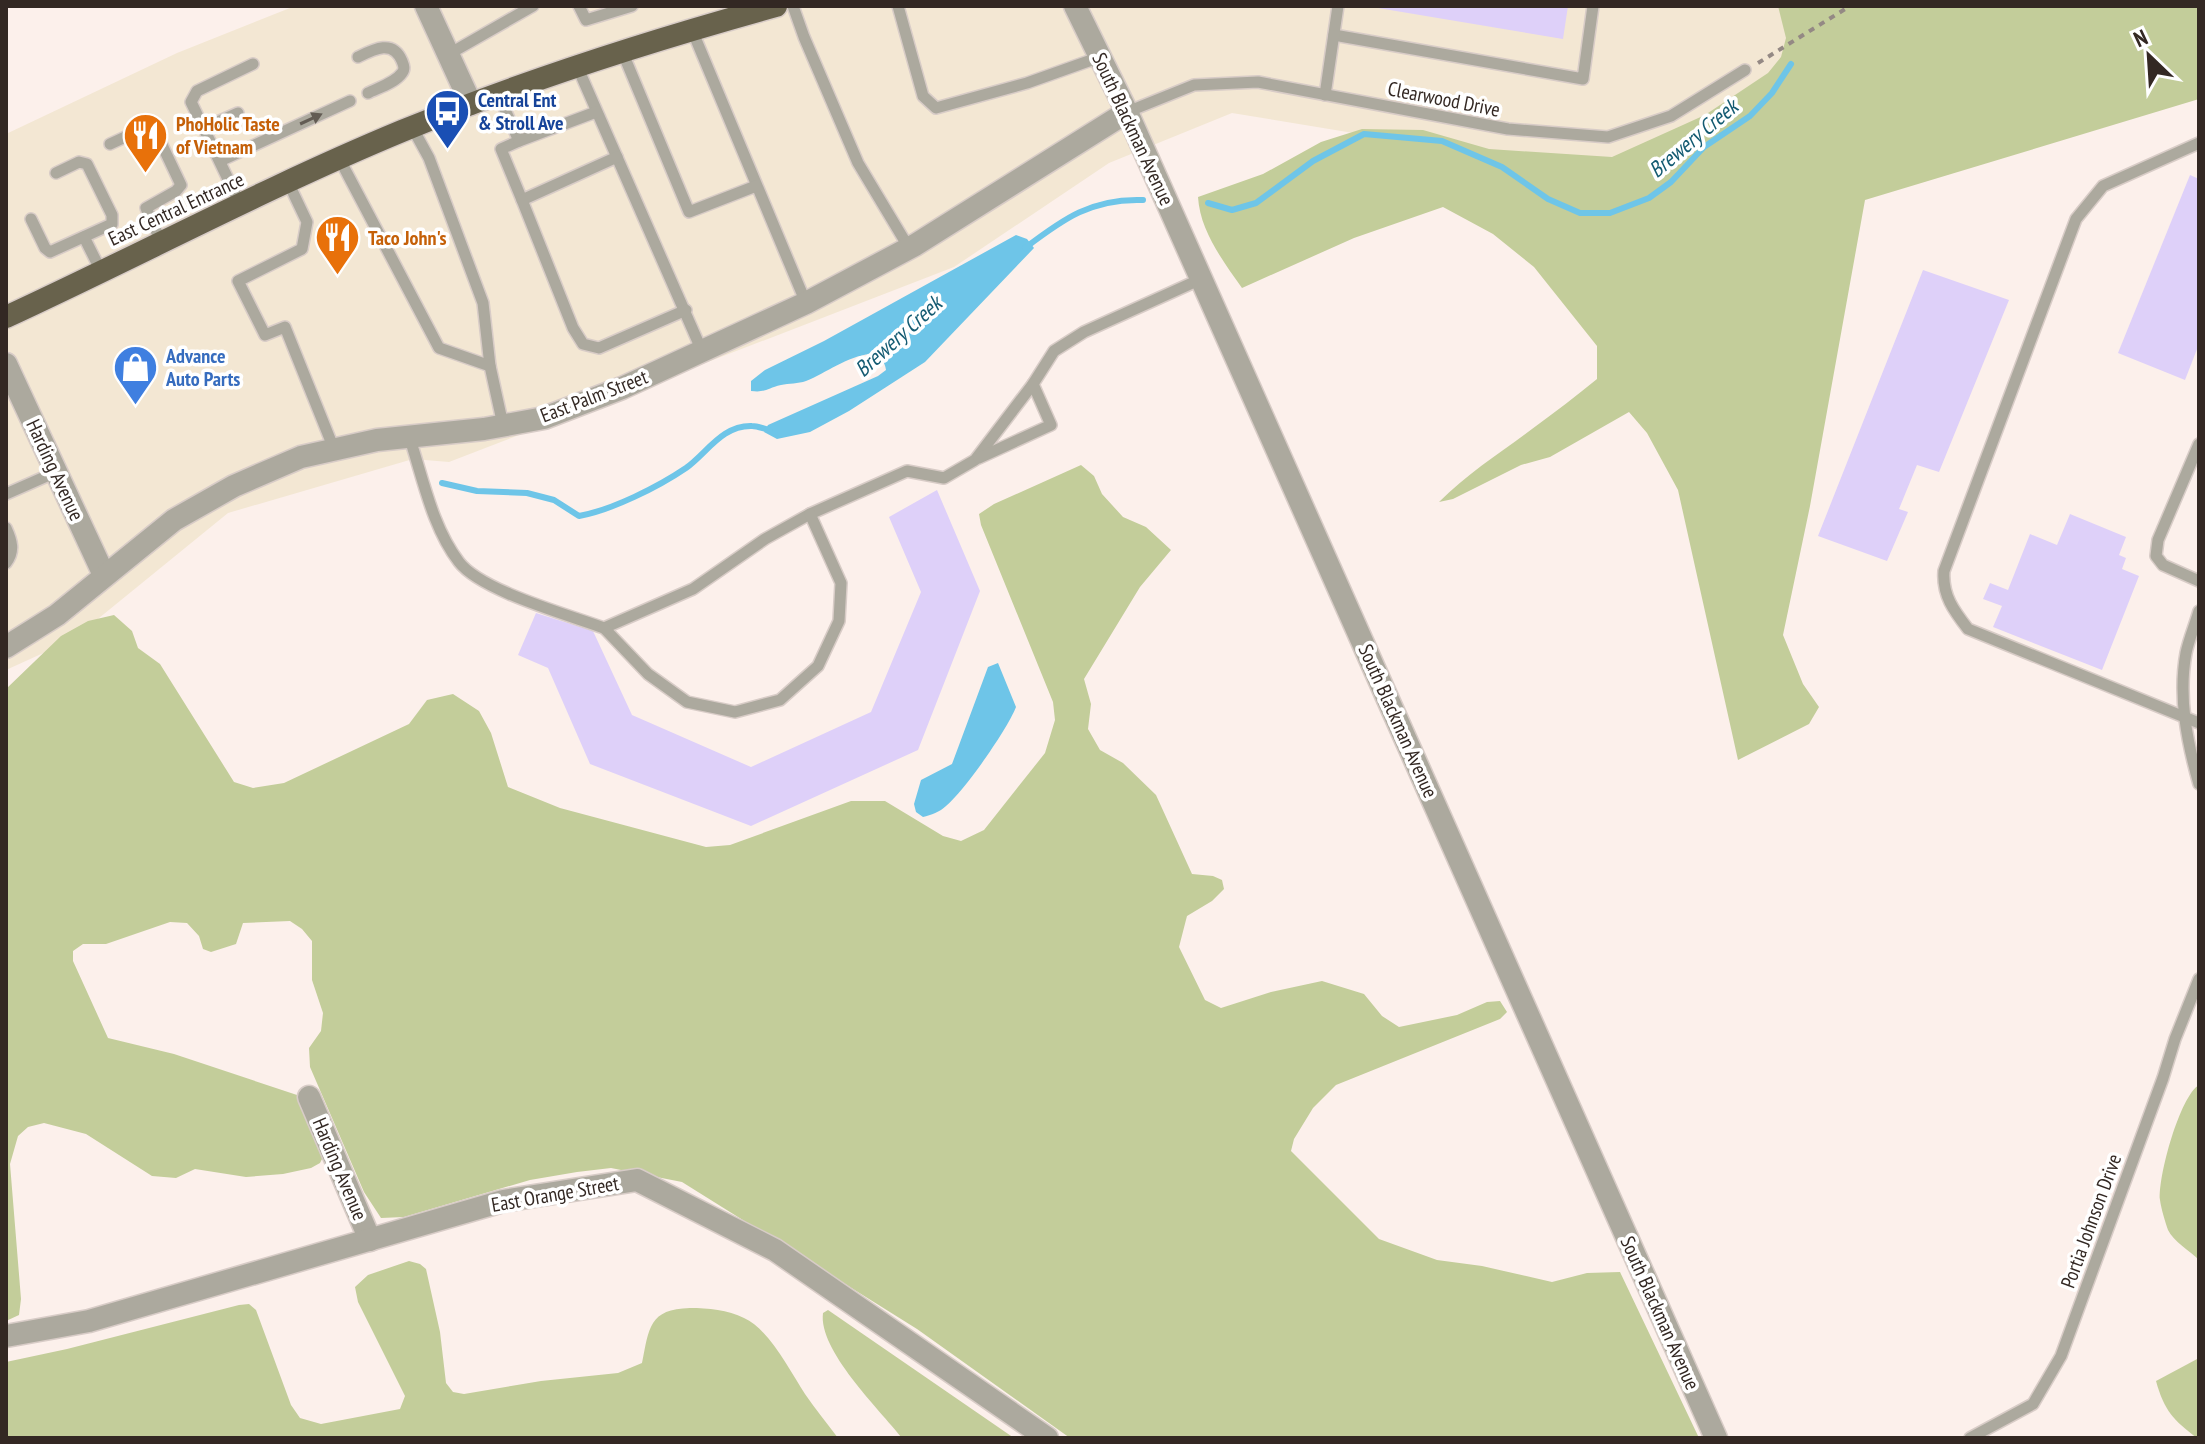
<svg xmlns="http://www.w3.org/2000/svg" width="2205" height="1444" viewBox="0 0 2205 1444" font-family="'PT Sans Narrow',sans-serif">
<rect width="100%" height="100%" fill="#fcf0eb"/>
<polygon fill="#f3e7d3" points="295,6 1778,6 1806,96 1620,177 1232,113 1109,163 954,267 449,462 413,459 228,513 72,640 6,670 6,134 177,53"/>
<g fill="#c3cd9a">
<path d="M1778 6H2199V99L1865 200 1810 506 1783 635 1803 684 1819 707 1809 724 1738 760 1678 490 1647 433 1629 412 1550 457 1521 465 1453 499 1439 502C1468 473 1500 453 1532 429 1554 413 1576 396 1597 379V346L1534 267 1493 234 1443 207 1354 238 1242 288C1223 261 1200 231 1198 197L1263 174 1321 142 1362 129 1423 130 1489 149 1612 157 1705 115 1768 73 1781 57 1786 38Z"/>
<polygon points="1081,465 1094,476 1102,494 1123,517 1146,527 1171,550 1140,587 1084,679 1091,704 1088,729 1100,750 1123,763 1156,795 1192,874 1213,876 1222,880 1224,889 1212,901 1187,916 1179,947 1205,1000 1221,1008 1271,992 1322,981 1364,994 1382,1016 1399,1027 1457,1015 1487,1002 1500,1001 1507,1012 1500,1019 1336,1085 1313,1108 1294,1139 1291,1151 1379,1239 1437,1260 1482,1266 1552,1282 1587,1273 1620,1272 1699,1438 1070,1438 917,1329 682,1182 611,1168 577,1172 530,1180 404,1217 381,1218 364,1192 310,1067 309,1048 321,1031 323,1013 312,980 312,941 302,929 290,921 243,923 236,944 211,952 203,949 199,936 187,923 170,922 106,944 83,944 73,951 73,961 108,1038 174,1054 297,1095 311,1116 324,1155 320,1163 311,1168 283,1174 246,1177 195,1169 176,1178 152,1176 86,1134 44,1123 28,1127 18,1136 10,1164 21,1299 19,1315 6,1321 6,689 61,636 88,621 114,615 132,631 138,648 160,664 234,782 253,788 284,783 409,724 427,700 453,694 479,711 491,733 508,787 560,808 706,847 730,845 851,801 885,801 943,836 961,841 984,830 1045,753 1055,720 1053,702 981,525 979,514 994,504"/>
<path d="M2199 1085V1260C2190 1251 2173 1241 2168 1230 2165 1221 2161 1208 2160 1200 2158 1176 2180 1096 2199 1085Z"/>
<path d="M409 1261 420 1264 426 1269 440 1332 446 1383 453 1392 464 1394 541 1381 618 1373 642 1363C649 1328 649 1309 690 1308 708 1308 728 1310 744 1318 769 1329 790 1371 805 1394 815 1409 827 1423 838 1438H6V1362L67 1349 239 1305 249 1304 256 1310 291 1405 300 1418 321 1424 400 1409 405 1396 358 1302 355 1287 368 1275Z"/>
<path d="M828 1310 1014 1438H902C879 1409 818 1350 823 1313Z"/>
<path d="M2199 1358V1438H2197C2173 1420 2164 1410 2156 1381Z"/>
</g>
<g fill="#6ec5e8">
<path d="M1016 235 1027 239 1034 248 925 362 849 411 810 432 777 439 764 432 768 425 878 376 886 370C885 361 879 354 870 354 848 356 826 373 806 381 798 384 789 383 781 385 767 388 766 393 751 391V381L765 370 824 341Z"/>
<path d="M998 663 1016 707C1007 730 965 790 946 806 940 812 931 815 923 817L916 812 914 804 921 780 952 764 988 667Z"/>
</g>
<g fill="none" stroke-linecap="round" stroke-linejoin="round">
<g stroke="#6ec5e8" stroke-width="6">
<polyline points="1208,203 1232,210 1256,203 1313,161 1364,134 1442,141 1502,167 1548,199 1580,213 1610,213 1649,198 1671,182 1704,147 1750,116 1772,93 1791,64"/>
<path d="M1025 248C1063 219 1092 198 1143 200"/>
<path d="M442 483 477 491 527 493 554 500 579 516C612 510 658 487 686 468 707 453 722 425 752 426 758 426 764 429 770 430"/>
</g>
</g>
<g fill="#ded0f9">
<polygon points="1366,6 1568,6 1563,39"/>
<polygon points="2190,175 2199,179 2199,344 2185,380 2118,353"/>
<polygon points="1923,270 2009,300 1939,472 1917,465 1899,509 1908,512 1887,561 1818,536"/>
<polygon points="937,490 980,591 918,750 751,826 590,764 548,668 518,655 536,613 593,631 632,715 751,767 871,712 921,592 889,517"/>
<polygon points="2070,514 2126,537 2119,555 2126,558 2122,569 2139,576 2102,670 1993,627 2002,606 1983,599 1990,583 2008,590 2030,534 2057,545"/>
</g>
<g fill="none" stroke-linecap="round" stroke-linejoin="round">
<defs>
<g id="service">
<polyline points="579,6 586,20 632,6"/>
<polyline points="793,6 804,37 858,163 909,248"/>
<polyline points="898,6 923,96 936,108 1027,83 1100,57"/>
<polyline points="692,30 806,303"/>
<polyline points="1334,35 1583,79 1593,6"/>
<polyline points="622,51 689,212 756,186"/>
<polyline points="449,54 533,6"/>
<path d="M358 57C374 49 393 39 402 61 404 66 405 69 402 73 395 83 378 88 368 93"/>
<polyline points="577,66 702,351"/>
<polyline points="498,94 519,141 501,149 522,200 617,157"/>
<polyline points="1325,95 1338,6"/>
<polyline points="1127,112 1194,85 1258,82 1508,129 1608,137 1671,116 1745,70"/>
<polyline points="412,127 429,158 483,303 490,366"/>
<polyline points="204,128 238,113"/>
<polyline points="519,141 596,112"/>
<path d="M2199 143 2103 186 2076 219 1944 571C1942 595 1954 611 1968 629L2199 723"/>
<polyline points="110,144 147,127 154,128 181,185 176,191 146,208 161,242"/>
<polyline points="339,158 439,348 490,366 503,425"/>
<polyline points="220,161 350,101"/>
<polyline points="288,182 307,222 302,249 238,281 265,335 285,327 334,449"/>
<polyline points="522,200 573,328 583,344 599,348 686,310"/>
<polyline points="240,204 191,102 197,91 253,64"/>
<polyline points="31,219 45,248 50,252 112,224 112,215 87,164 79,162 56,173"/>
<polyline points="84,237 101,271"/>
<path d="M409 436C423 478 432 527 459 562 481 591 569 615 604 628L693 589 765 539 810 514 907 471 944 478 975 460 1033 384 1054 351 1084 332 1201 279"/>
<polyline points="2199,444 2158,540 2156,556 2163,565 2199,581"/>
<polyline points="979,458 1051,425 1033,384"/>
<polyline points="6,494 56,472"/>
<path d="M6 528C12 541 15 551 6 563"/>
<path d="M2199 611C2195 625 2189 639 2186 653 2178 697 2187 742 2199 784"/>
<polyline points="604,628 648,674 687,702 735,712 780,700 818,666 839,621 841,583 810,514"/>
<polyline points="1970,1438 2033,1404 2061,1356 2163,1078 2175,1039 2199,979"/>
</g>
<g id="minor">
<polyline points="426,6 471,104"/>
<polyline points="1127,112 1716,1438"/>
<polyline points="6,364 104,575"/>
<polyline points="309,1097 370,1240"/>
<polyline points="6,1336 89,1321 503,1201 637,1180 775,1250 1047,1438"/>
</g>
<polyline id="tertiary" points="6,647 57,615 174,520 234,486 301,457 377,440 484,429 544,418 622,388 806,303 915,245 1127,112 1075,6"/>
<path id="trunk" d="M6 317C138 256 267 187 402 131 524 81 649 41 776 6"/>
</defs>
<use href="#service" stroke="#d8ccc7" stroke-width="14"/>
<use href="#minor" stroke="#d8ccc7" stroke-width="25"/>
<use href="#tertiary" stroke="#d8ccc7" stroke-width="25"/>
<use href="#trunk" stroke="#d8ccc7" stroke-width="25"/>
<polyline stroke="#948984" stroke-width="4" stroke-dasharray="6 6" stroke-linecap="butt" points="1758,63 1850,6"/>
<use href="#service" stroke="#aca99e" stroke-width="11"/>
<use href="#minor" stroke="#aca99e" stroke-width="22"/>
<use href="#tertiary" stroke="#aca99e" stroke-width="22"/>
<use href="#trunk" stroke="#68624c" stroke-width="22"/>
</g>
<defs><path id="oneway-solid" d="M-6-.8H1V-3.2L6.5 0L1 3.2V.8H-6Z" transform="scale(2)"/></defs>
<use fill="#635c54" href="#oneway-solid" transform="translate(311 119) rotate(-25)"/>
<defs>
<symbol id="bus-pin" viewBox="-11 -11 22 30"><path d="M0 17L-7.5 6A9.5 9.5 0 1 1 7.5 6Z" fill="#1a4fb4" stroke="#fff"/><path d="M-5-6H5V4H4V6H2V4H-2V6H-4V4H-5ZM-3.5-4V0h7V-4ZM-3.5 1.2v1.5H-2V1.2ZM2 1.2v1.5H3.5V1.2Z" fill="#fff"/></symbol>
<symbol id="restaurant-pin" viewBox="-11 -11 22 30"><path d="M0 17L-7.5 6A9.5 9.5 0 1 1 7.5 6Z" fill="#e8710a" stroke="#fff"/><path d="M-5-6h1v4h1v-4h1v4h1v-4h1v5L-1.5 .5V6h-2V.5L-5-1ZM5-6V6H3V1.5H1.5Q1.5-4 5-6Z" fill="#fff"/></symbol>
<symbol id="shop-pin" viewBox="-11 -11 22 30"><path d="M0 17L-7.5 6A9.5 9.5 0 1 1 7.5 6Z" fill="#3f7fe0" stroke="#fff"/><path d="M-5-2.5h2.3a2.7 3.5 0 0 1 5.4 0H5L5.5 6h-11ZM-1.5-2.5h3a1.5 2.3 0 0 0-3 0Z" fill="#fff"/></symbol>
</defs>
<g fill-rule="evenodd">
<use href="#bus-pin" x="422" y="86" width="51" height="69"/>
<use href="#restaurant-pin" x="120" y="110" width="51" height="69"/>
<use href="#restaurant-pin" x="312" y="212" width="51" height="69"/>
<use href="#shop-pin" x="110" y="342" width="51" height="69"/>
</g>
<g text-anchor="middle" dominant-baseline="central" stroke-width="7" stroke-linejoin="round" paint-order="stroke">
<g font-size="20" fill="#332823" stroke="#fff">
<text transform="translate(1444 99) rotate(11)">Clearwood Drive</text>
<text transform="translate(1133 129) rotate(65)">South Blackman Avenue</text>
<text transform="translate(176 209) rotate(-25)">East Central Entrance</text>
<text transform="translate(594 396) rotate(-21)">East Palm Street</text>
<text transform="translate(55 470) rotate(65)">Harding Avenue</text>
<text transform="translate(1398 721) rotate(66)">South Blackman Avenue</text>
<text transform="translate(340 1169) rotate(67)">Harding Avenue</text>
<text transform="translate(555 1194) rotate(-10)">East Orange Street</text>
<text transform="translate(2091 1221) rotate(-70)">Portia Johnson Drive</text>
<text transform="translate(1660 1313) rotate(66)">South Blackman Avenue</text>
</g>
<g font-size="20" font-weight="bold" fill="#164399" stroke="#fff" text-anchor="start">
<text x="478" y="100">Central Ent<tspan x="478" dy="23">&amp; Stroll Ave</tspan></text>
</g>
<g font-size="20" font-weight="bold" fill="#c56008" stroke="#fff" text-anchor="start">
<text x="176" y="124">PhoHolic Taste<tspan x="176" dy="23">of Vietnam</tspan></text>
<text x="368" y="238">Taco John's</text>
</g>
<g font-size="20" font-weight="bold" fill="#366cbe" stroke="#fff" text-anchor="start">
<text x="166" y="356">Advance<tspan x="166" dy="23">Auto Parts</tspan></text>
</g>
<g font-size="22" font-style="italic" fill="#145b72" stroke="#fff">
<text transform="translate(1693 138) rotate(-40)">Brewery Creek</text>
<text transform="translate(898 336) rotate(-42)">Brewery Creek</text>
</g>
</g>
<rect width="2205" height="1444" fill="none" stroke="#332823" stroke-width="16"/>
<g transform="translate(2149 56) rotate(335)" stroke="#ffffff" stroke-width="6" paint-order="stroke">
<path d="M0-6L14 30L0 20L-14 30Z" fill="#332823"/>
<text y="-12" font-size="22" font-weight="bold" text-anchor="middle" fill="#332823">N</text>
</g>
</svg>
